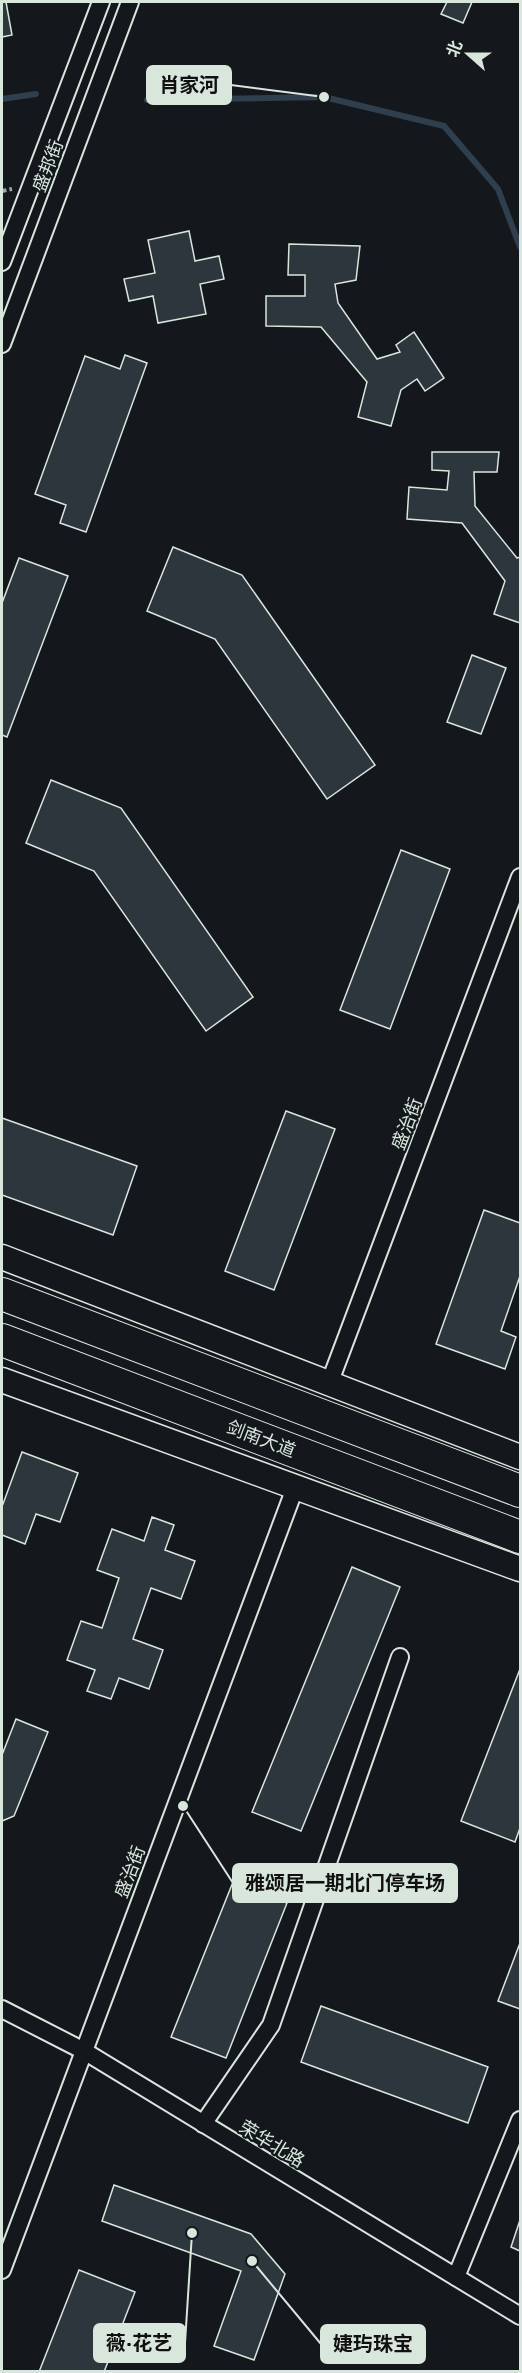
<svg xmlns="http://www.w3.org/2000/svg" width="522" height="2373" viewBox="0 0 522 2373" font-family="Signika,'Noto Sans SC',sans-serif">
<rect width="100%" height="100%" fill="#14181c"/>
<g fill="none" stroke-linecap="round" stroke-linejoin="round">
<g stroke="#2f3f4d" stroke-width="6">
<polyline points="2,99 36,94"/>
<polyline points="147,100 324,97 444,126 498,189 520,247"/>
</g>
</g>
<g fill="#2c363c" stroke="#d8e6dc" stroke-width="1.5">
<polygon points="2,2 6,2 12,35 2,37"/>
<polygon points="447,2 472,2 463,23 441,14"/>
<polygon points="189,231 195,261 219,256 224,279 200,284 206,314 158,323 153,296 129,301 124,279 155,273 148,240"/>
<polygon points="289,244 360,246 356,280 335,284 338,303 377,359 400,352 396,345 414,332 444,378 425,391 417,379 401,390 391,426 358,417 367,382 321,327 266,326 266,296 305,296 305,275 288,275"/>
<polygon points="125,355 147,363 86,532 60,523 66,505 35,494 85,356 120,369"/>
<polygon points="432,452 499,452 497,472 474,472 475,506 517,558 520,557 520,623 494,614 505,581 462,523 407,519 409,487 447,490 449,471 432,470"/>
<polygon points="173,547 242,575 375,765 327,799 215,639 147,611"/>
<polygon points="19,558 68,576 7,737 2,735 2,603"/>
<polygon points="472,655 506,668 481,734 447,722"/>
<polygon points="51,780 121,808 253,997 206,1031 94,871 26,843"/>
<polygon points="401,850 450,869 390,1029 340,1010"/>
<polygon points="286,1111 335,1129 274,1290 225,1271"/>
<polygon points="2,1118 137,1166 113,1235 2,1195"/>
<polygon points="484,1210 520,1223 520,1276 501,1331 516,1337 505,1369 436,1344"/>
<polygon points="22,1452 78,1473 60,1522 36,1514 25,1544 2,1535 2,1503 3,1504"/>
<polygon points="152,1517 174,1525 165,1550 195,1561 181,1599 151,1588 133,1639 163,1650 149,1689 119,1678 111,1699 87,1691 95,1670 67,1660 81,1621 102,1628 119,1578 97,1570 112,1529 144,1541"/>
<polygon points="352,1567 400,1587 301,1831 252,1812"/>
<polygon points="520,1669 520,1828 515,1842 461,1821"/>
<polygon points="16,1719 48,1732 14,1816 2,1821 2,1755"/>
<polygon points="233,1882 287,1903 226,2058 171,2037"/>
<polygon points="520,1943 520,2009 498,2001"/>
<polygon points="321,2006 488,2067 468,2123 301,2062"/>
<polygon points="114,2185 251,2234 285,2274 254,2360 214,2346 241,2271 102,2221"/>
<polygon points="520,2220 520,2251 511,2247"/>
<polygon points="79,2270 135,2292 104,2372 39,2372"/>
</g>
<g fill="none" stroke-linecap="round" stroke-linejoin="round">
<defs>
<g id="street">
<polyline points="2,262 101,2"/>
<polyline points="2,344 130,2"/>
<polyline points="329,1384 520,877"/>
<polyline points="2,2009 84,2051 520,2316"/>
<polyline points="203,2124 271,2025 400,1657"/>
<polyline points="2,2270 295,1488"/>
<polyline points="456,2277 520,2120"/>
</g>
<g id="secondary">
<polyline points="2,1257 520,1457"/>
<polyline points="2,1380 520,1569"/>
</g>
<g id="highway">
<polyline points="2,1294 520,1491"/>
<polyline points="2,1340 520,1537"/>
</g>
</defs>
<use href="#street" stroke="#d8e6dc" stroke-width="20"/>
<use href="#secondary" stroke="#d8e6dc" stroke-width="27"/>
<use href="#highway" stroke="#d8e6dc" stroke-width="34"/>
<polyline stroke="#9da8a2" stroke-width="4" stroke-dasharray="4.5 3" stroke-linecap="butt" points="2,191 12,189"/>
<use href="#street" stroke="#14181c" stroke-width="16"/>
<use href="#secondary" stroke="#14181c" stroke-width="24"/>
<use href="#highway" stroke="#14181c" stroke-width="32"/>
</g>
<g text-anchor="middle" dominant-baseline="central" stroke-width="4.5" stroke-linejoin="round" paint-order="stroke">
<g font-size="18" fill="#d8e6dc" stroke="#14181c">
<text transform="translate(48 166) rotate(-69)">盛邦街</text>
<text transform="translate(407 1124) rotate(-69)">盛治街</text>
<text transform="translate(261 1439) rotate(21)">剑南大道</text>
<text transform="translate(130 1872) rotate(-69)">盛治街</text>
<text transform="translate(272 2144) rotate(31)">荣华北路</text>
</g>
</g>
<path fill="none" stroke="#d8e6dc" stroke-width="2" d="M324 97L231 85M183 1806L233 1883M192 2233L185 2343M252 2261L321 2344"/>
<g fill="#d8e6dc" stroke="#14181c" stroke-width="2">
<circle cx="324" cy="97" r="6"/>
<circle cx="183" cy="1806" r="6"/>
<circle cx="192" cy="2233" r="6"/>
<circle cx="252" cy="2261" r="6"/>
</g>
<g fill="#d8e6dc" stroke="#d8e6dc" stroke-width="2">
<rect x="147" y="66" width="84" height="38" rx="6"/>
<rect x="233" y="1864" width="224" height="38" rx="6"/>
<rect x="94" y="2324" width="91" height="38" rx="6"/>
<rect x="321" y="2325" width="104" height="38" rx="6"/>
</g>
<g font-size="20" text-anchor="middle" font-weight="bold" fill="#111">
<text x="189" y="92">肖家河</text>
<text x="345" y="1890">雅颂居一期北门停车场</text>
<text x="139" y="2350">薇·花艺</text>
<text x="373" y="2351">婕玙珠宝</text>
</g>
<rect width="522" height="2373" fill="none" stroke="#d8e6dc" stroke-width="6"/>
<g transform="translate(468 54) rotate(291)" stroke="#14181c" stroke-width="4.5" paint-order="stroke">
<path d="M0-4.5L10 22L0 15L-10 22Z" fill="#d8e6dc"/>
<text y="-9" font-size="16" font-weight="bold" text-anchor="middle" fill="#d8e6dc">北</text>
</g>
</svg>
